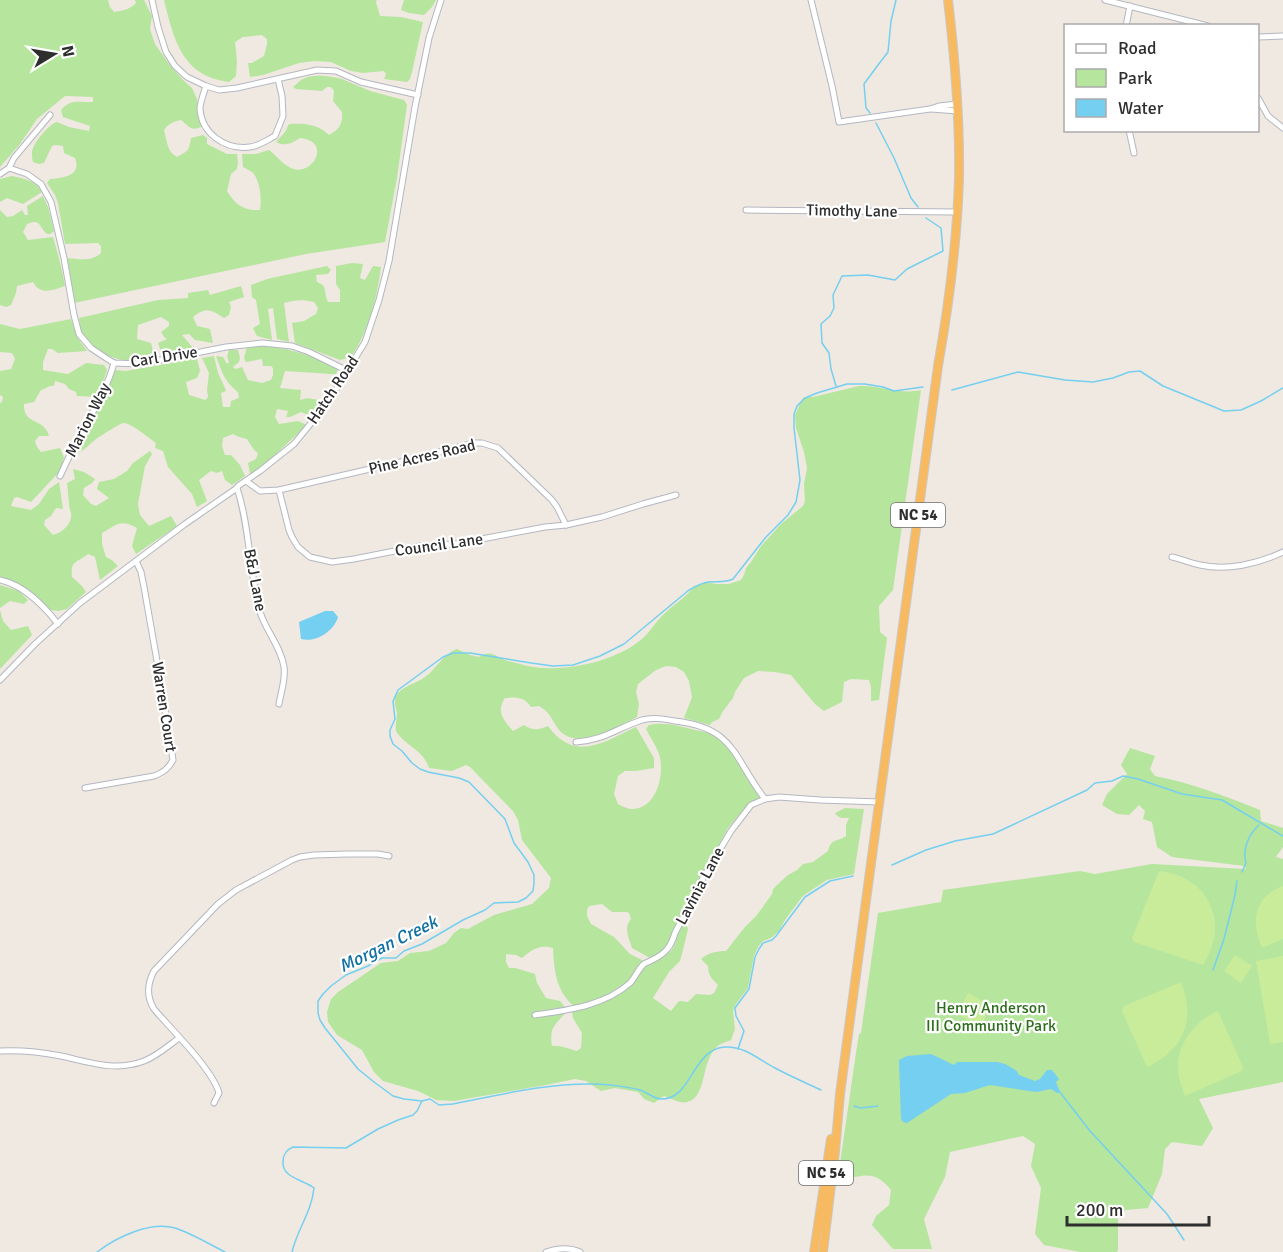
<svg xmlns="http://www.w3.org/2000/svg" width="1283" height="1252" viewBox="0 0 1283 1252" font-family="Signika,sans-serif">
<rect width="100%" height="100%" fill="#efe9e1"/>
<g fill="#b6e59e">
<path d="M0 0H108L110 7 114 12C122 11 131 9 136 3L135 0H144L152 16 150 29 155 44 169 64 184 81 192 88 197 99 199 117 203 126C191 132 190 127 181 120 174 121 168 124 164 130 167 141 167 152 177 157 188 151 189 151 191 138L203 135 207 138V144L227 154H237L238 163 237 169 231 174 227 191C235 204 243 211 260 210 262 199 260 179 252 172 249 170 245 168 243 167L242 154H256L269 150C277 156 282 164 291 168 312 178 333 141 300 138 292 143 285 147 276 142L285 132 289 124C304 123 318 124 329 135 340 129 343 123 342 112L333 101 334 91 331 87H327L322 91 296 89 293 87C296 85 298 82 301 80 311 73 330 76 342 79L370 91 404 100 407 105 397 178 385 242 306 254 74 303 67 258C78 259 92 262 101 253V246L98 243 65 244 58 203 55 195 47 183 50 179C63 178 82 176 75 158L64 153 63 146 56 145 52 146 44 163 39 164 33 162C32 160 32 153 32 152 33 143 49 124 57 122L69 127 89 131 90 126 63 117 61 110C72 98 78 103 93 102V97L65 96 37 119 20 144 0 167Z"/>
<path d="M164 0H377L376 2 380 16 401 17 423 22 412 72 410 79 407 82 384 79 386 74 384 71 363 73 351 71 331 62 314 61 299 63 263 75 250 77 248 63H252L264 56 267 44V39L262 35 243 37 235 42 237 61 236 76 229 82C182 76 174 40 164 0Z"/>
<polygon points="404,0 436,0 432,7 424,15 409,13 401,10"/>
<path d="M12 176C25 179 35 180 42 192L23 204 7 198 0 202V179Z"/>
<path d="M43 196 48 207 54 231 50 234H47C38 226 41 218 27 224L23 232 28 240 53 237C58 254 62 269 65 286 52 290 41 296 33 282L17 286 16 293 11 305 6 307 0 305V210L7 217 13 216 22 210 25 215H28L27 206Z"/>
<path d="M352 263 363 264 360 278 365 280 373 266 381 267C377 298 369 331 351 357L340 360 295 343 292 323 304 321 316 314 318 308 314 302C303 299 294 300 284 303L289 342 277 339 273 308 268 309 272 340 257 336 253 328 260 324 256 300 252 297 251 285 267 279 327 266 331 270 328 274 316 275 317 282 323 285C326 290 325 297 328 302H340V290L336 284V266Z"/>
<path d="M241 286 244 297 229 302 231 307 229 315 224 318C210 309 206 307 193 317L197 326 210 329 213 343 195 340 189 334 182 335 194 349 163 357 158 343 167 339 164 337 161 332 169 326V322L161 317 138 325 137 339 151 343 155 359C130 365 105 360 88 340 87 339 83 334 82 333 80 329 80 323 79 318L158 300 188 298V293L208 290 210 295Z"/>
<path d="M71 319 77 337 87 351 58 353 52 349H48L43 362V370L68 374 86 363 104 365 107 370 98 397 77 396 76 392 69 389 65 384 55 381 54 386C49 385 46 389 41 390L34 402 24 404C23 426 44 417 49 436H39L35 441 37 447 41 452 60 448 64 458 60 471 31 502 17 497 14 498 11 506 31 510 39 504 49 489 59 482 63 509 56 508 51 516 45 520 44 525 53 535C62 533 73 523 71 513 70 510 69 507 69 503 68 496 68 490 67 483L75 479 73 469 84 472 95 479 92 483 84 488 83 495 91 504 96 506 109 498 97 489 99 482 114 479 127 471 133 463 150 451 152 454 145 466 138 504 140 515 149 526 171 516 177 526 136 554 132 546 137 528C120 519 118 524 102 533V544L106 557 112 560 118 566 100 580 95 557 88 554C78 563 70 559 72 577L82 586 86 592 67 609 58 611 51 610 25 589 0 579V403L2 402 3 397 0 395V371L11 369 15 359 12 353 0 352V324L20 329Z"/>
<path d="M262 345C285 348 319 356 338 369L336 374H331L285 371 280 388 301 390 300 400 307 398 319 400 324 406 314 417 301 412 290 417H286L288 411 277 409 275 417 279 424 298 421 307 425 260 469 250 474 248 463 256 459 258 453 254 450 247 439 239 437 233 434 223 438 222 446 225 455H231L240 465 245 476 232 485 225 480 222 471 217 473 211 471 199 480 207 501 197 507 192 494 168 467 163 451 155 448 156 443C149 438 131 423 124 423 120 423 101 436 96 439 89 444 86 450 77 453V446L103 399 114 370 126 371 197 358 200 371 197 378 186 382 189 395 205 400 208 397 207 390 209 373 202 358 214 356 218 373 225 388 226 391 221 393 223 407H230L231 401 239 398 238 392C224 381 222 372 216 356L223 357 227 364 229 362 227 356 229 350H238L240 358 239 362 233 367 236 369 242 367 248 380 262 383 271 380 273 375V368L271 366H263L262 359 246 362 244 358 247 346Z"/>
<path d="M859 386C881 385 899 395 921 390L893 590 879 606 880 632 887 638 879 700 871 701V687L869 680 851 679 844 682 842 702 824 711 815 704 791 675 775 672 758 671 744 678 735 692 733 698 723 711 719 719 712 722 710 725 684 718 692 697 689 681 684 672 676 667 666 666 656 670 638 684 636 692 639 704 637 717C617 727 582 750 561 732 555 726 552 717 547 712 544 709 542 708 539 706L531 707C524 697 517 697 505 698 496 711 503 720 513 731L524 725C533 731 538 730 548 726 575 763 604 742 636 727L654 758V768L636 771H625L618 776 614 794 618 804C622 806 628 809 631 809 656 810 664 777 660 758 659 750 650 737 646 729L649 725C664 722 676 725 691 729 699 731 710 732 718 737 733 746 749 782 761 798L749 803 728 828 682 914 667 948 655 956 650 958 632 948C629 938 623 928 631 919L629 913 627 912H612L602 904 589 906 587 910V916L591 924 614 937 630 954 642 960 643 963 630 981 614 990 609 995 591 1002H588L574 1006C556 992 554 969 553 948 540 944 531 950 522 958L516 955 506 954V962L509 968H515L535 974 537 983 546 998 560 1001 565 1007 533 1013V1017L566 1012C555 1026 549 1026 552 1046 561 1045 568 1049 577 1051L581 1048 582 1033 573 1018 572 1011 586 1006 591 1007 611 999 632 984 645 966 658 960 671 951 675 944 677 935 685 921 688 929 683 950 680 961 669 972 653 998 671 1011 679 1001 688 1002 696 994 710 995 714 993 718 985C712 979 708 975 708 966L701 959C708 953 716 951 726 951L745 927 757 915 772 894 773 889 777 885 788 875 797 870 803 864 813 862 828 851C832 837 836 843 846 836V825L849 818C843 818 839 819 835 813L845 808 864 809 854 874 827 880 807 893 802 897 785 920 779 931 771 938 763 941 758 947 754 956 748 988 736 1004 733 1011 735 1029 731 1040C727 1042 721 1043 718 1046 700 1060 708 1097 687 1102 680 1104 670 1098 664 1096L654 1103 644 1099 638 1092 615 1088 601 1091 586 1081 575 1079 546 1085 454 1101 436 1100 418 1091 383 1081 374 1072 362 1050 337 1035 328 1022 327 1012 331 999 338 992 381 963 398 961 410 953 429 951 446 943 454 933 461 928 468 929 494 915 532 904 549 888 551 878 522 840 518 820 513 811 470 767 466 765 452 771 429 768C423 749 406 747 396 731 395 725 397 718 397 713 396 708 394 703 395 698 398 688 414 684 422 679 436 671 442 654 457 649L470 655 479 657C492 648 498 659 508 661 520 664 533 668 544 668 575 670 620 659 643 638 651 631 656 621 664 614 674 604 686 598 694 586L706 582 716 584H729L741 580 744 575 746 568 751 562 761 546 781 524 803 506 805 501 804 484 807 468 804 452 796 428 795 415 802 399 805 397H813Z"/>
<polygon points="0,585 19,591 28,600 24,604 10,601 0,608"/>
<polygon points="0,610 3,621 11,630 28,626 32,635 0,669"/>
<path d="M1130 748 1155 756 1150 769 1155 776C1192 783 1225 796 1260 810L1261 821 1283 828V847L1276 857 1283 859V1082L1199 1099 1213 1128 1202 1146 1172 1142 1165 1149 1162 1174 1148 1208 1126 1210 1118 1215V1250L1117 1252H1080L1044 1245 1035 1234 1041 1188 1031 1166 1035 1144 1023 1136 950 1152 945 1177 924 1219 932 1249H893L872 1225 876 1216 889 1205 891 1190C874 1169 864 1176 840 1180L838 1177 856 1053 859 1034 861 1033 878 913 941 902 943 890 1080 871 1095 874 1152 864 1246 869 1244 866 1172 857 1157 847 1152 822 1143 819 1145 811 1139 805 1129 815 1117 814 1102 805 1107 794 1127 774 1121 765Z"/>
</g>
<g fill="#c9ec9a">
<path d="M1159 871C1209 876 1230 923 1203 965L1134 942 1132 938Z"/>
<path d="M1283 886V939L1262 948C1251 922 1253 897 1283 886Z"/>
<polygon points="1235,955 1252,966 1241,983 1224,971"/>
<polygon points="1283,956 1283,1042 1270,1044 1256,961"/>
<path d="M1181 982C1196 1020 1184 1050 1147 1067L1122 1011 1124 1006Z"/>
<polygon points="968,993 991,1006 980,1027 957,1014"/>
<path d="M1218 1011 1243 1067 1242 1071 1185 1096C1183 1090 1180 1084 1179 1078 1173 1049 1192 1022 1218 1011Z"/>
</g>
<g fill="#75cff0">
<path d="M325 611H333L338 617C334 631 316 643 301 639L299 622Z"/>
<polygon points="931,1054 954,1065 957,1062 997,1062 1005,1064 1017,1071 1019,1075 1035,1081 1040,1079 1047,1070 1052,1070 1059,1079 1056,1082 1060,1092 1057,1093 1051,1089 1036,1092 990,1085 965,1093 951,1094 907,1123 903,1122 901,1119 899,1060 907,1056"/>
</g>
<g fill="none" stroke-linecap="round" stroke-linejoin="round">
<g stroke="#75cff0" stroke-width="1.5">
<polyline points="870,113 866,108 864,84 878,65 888,52 891,21 896,0"/>
<polyline points="876,123 894,158 911,198 918,207"/>
<polyline points="836,386 831,369 829,353 822,343 821,324 830,316 834,308 833,295 842,276 868,275 895,280 907,269 943,251 941,228 926,218"/>
<polyline points="952,390 1018,372 1065,380 1093,382 1113,378 1129,372 1140,371 1163,386 1224,411 1241,410 1261,401 1283,388"/>
<polyline points="892,865 926,850 955,841 993,834 1087,790 1095,783 1112,781 1123,776 1138,779 1182,794 1222,800 1283,836"/>
<path d="M1242 872 1246 863C1242 849 1249 834 1259 825"/>
<polyline points="1213,970 1224,939 1235,895 1237,881"/>
<polyline points="738,1049 744,1031 736,1016 735,1008 749,989 755,957 759,949 763,943 772,940 776,936 805,897 830,881 853,876"/>
<path d="M821 1090C806 1083 790 1076 775 1068 759 1060 745 1046 725 1047 692 1049 692 1100 661 1099 654 1099 647 1092 640 1090 629 1087 606 1084 594 1084 547 1083 499 1095 453 1104L439 1105 430 1099 422 1101 404 1099 393 1096 374 1082 358 1069 325 1028 320 1020 318 1013V1001L323 994 331 986 346 975 368 966 382 958H396L404 951 422 944 463 920 485 910 494 903 518 902 526 898 533 891 534 883V875L528 862 514 843 505 819 469 782 459 778 428 772 420 769 412 763 402 751 393 744 390 736V730L395 719 393 701 398 690 443 657 453 653H470L531 663 553 666 573 665 600 656 624 644 689 590C695 587 701 583 708 582 717 581 725 583 733 579L766 537 788 515 796 502 800 480 794 428V414L797 406 805 398 817 393 847 384H865L883 387 894 391 923 387"/>
<polyline points="1059,1091 1090,1131 1167,1214 1184,1240"/>
<polyline points="854,1106 860,1108 878,1106"/>
<path d="M97 1252C117 1237 150 1221 175 1228 191 1233 209 1244 225 1252"/>
<path d="M292 1252C297 1230 312 1211 314 1188 304 1180 282 1178 283 1162 283 1154 286 1150 293 1147L346 1148 378 1129 398 1120 413 1115 417 1111 422 1101"/>
</g>
<defs>
<g id="minor">
<polyline points="152,0 158,27 166,52 175,66 187,77 206,86 219,90 237,88 317,70 336,71 361,82 418,95"/>
<polyline points="811,0 832,86 839,122 930,109 939,106 957,104"/>
<polyline points="1105,0 1208,26"/>
<polyline points="1126,26 1130,6"/>
<polyline points="1258,37 1283,36"/>
<path d="M206 86C204 93 200 102 200 109 202 134 225 150 250 147 259 146 267 140 275 136L283 116 282 96 278 79"/>
<polyline points="1258,98 1268,116 1283,128"/>
<polyline points="931,109 958,111"/>
<polyline points="1129,130 1134,153"/>
<polyline points="9,168 27,174 41,184 51,202 64,258 74,315 79,334 91,348 106,358 114,363 140,364 226,347 262,343 292,346 309,352 348,371"/>
<polyline points="0,174 9,168 14,158 50,115"/>
<polyline points="746,210 958,212"/>
<path d="M60 476C66 463 72 450 79 437 92 413 107 389 114 363"/>
<polyline points="246,481 260,491 279,490 409,460 474,443 482,443 498,448 552,500 557,507 566,525"/>
<path d="M237 488C250 528 249 571 260 612 266 631 281 647 284 667 286 678 281 692 279 704"/>
<polyline points="279,490 289,530 292,537 298,547 310,557 332,562 354,559 420,546 455,544 545,527 566,525 602,517 643,504 676,495"/>
<path d="M1172 557C1181 559 1190 563 1200 565 1227 571 1258 564 1283 552"/>
<path d="M0 580C24 585 43 605 58 624"/>
<polyline points="0,680 35,644 80,603 185,524 237,488 238,486 260,471 294,444 329,401 365,342 379,300 389,261 415,107 429,38 441,0"/>
<path d="M576 742C605 740 617 728 642 720 653 717 664 719 675 721 736 728 733 758 765 799"/>
<path d="M85 788 154 776C164 772 168 769 173 760L160 678 144 587 141 572 136 561"/>
<path d="M535 1015C568 1010 604 1006 630 983 635 978 638 969 644 964 645 963 651 961 652 960 665 954 671 947 675 933L703 878 731 831 751 805 765 799 779 797 820 800 880 802"/>
<path d="M0 1051C20 1050 41 1052 61 1056 89 1062 115 1072 144 1061 157 1056 168 1046 179 1038"/>
<path d="M214 1103 219 1093C213 1070 171 1029 154 1009 146 996 147 984 154 971L218 904 236 890 292 860 300 857 314 855 347 854H378L389 856"/>
<path d="M546 1252C558 1248 569 1247 580 1252"/>
</g>
<g id="trunk">
<polyline points="814,1252 831,1139"/>
<path d="M823 1252 835 1152 840 1094 938 366C949 304 957 242 959 179 960 119 955 59 948 0"/>
</g>
</defs>
<use href="#minor" stroke="#b4b7c1" stroke-width="7"/>
<use href="#trunk" stroke="#c9c9c9" stroke-width="10"/>
<use href="#minor" stroke="#fff" stroke-width="5"/>
<use href="#trunk" stroke="#f8ba60" stroke-width="8"/>
</g>
<g text-anchor="middle" dominant-baseline="central" stroke-width="4.5" stroke-linejoin="round" paint-order="stroke">
<g fill="#fff" stroke="#6d6d6d" stroke-width="1.5">
<rect x="891" y="503" width="54" height="24" rx="4.5"/>
<rect x="799" y="1161" width="54" height="24" rx="4.5"/>
</g>
<g font-size="15" font-weight="bold" fill="#2e2e2e">
<text x="918" y="515">NC 54</text>
<text x="826" y="1173">NC 54</text>
</g>
<g font-size="16" fill="#2e2e2e" stroke="#fff">
<text transform="translate(852 211) rotate(1)">Timothy Lane</text>
<text transform="translate(164 357) rotate(-9)">Carl Drive</text>
<text transform="translate(333 390) rotate(-56)">Hatch Road</text>
<text transform="translate(88 420) rotate(-63)">Marion Way</text>
<text transform="translate(422 457) rotate(-13)">Pine Acres Road</text>
<text transform="translate(439 545) rotate(-8)">Council Lane</text>
<text transform="translate(255 580) rotate(79)">B&amp;J Lane</text>
<text transform="translate(164 707) rotate(81)">Warren Court</text>
<text transform="translate(700 886) rotate(-62)">Lavinia Lane</text>
</g>
<g font-size="16" fill="#2c6e1b" stroke="#fff">
<text x="991" y="1008">Henry Anderson<tspan x="991" dy="18">III Community Park</tspan></text>
</g>
<g font-size="18" font-style="italic" fill="#0d6fa3" stroke="#fff">
<text transform="translate(388 944) rotate(-26)">Morgan Creek</text>
</g>
</g>
<rect x="1064" y="24" width="195" height="108" fill="#ffffff" stroke="#ababab" stroke-width="1.5"/>
<rect x="1076" y="44" width="30" height="9" fill="#ffffff" stroke="#ababab" stroke-width="1.5"/>
<text x="1118" y="54" font-size="18" fill="#2e2e2e">Road</text>
<rect x="1076" y="69" width="30" height="18" fill="#b6e59e" stroke="#ababab" stroke-width="1.5"/>
<text x="1118" y="84" font-size="18" fill="#2e2e2e">Park</text>
<rect x="1076" y="99" width="30" height="18" fill="#75cff0" stroke="#ababab" stroke-width="1.5"/>
<text x="1118" y="114" font-size="18" fill="#2e2e2e">Water</text>
<g transform="translate(54 54) rotate(79)" stroke="#ffffff" stroke-width="4.5" paint-order="stroke">
<path d="M0-4.5L10 22L0 15L-10 22Z" fill="#2e2e2e"/>
<text y="-9" font-size="16" font-weight="bold" text-anchor="middle" fill="#2e2e2e">N</text>
</g>
<path d="M1067 1216v9h142v-9" fill="none" stroke="#2e2e2e" stroke-width="3"/>
<text x="1076" y="1216" font-size="18" fill="#2e2e2e" stroke="#ffffff" stroke-width="4.5" paint-order="stroke">200 m</text>
</svg>
